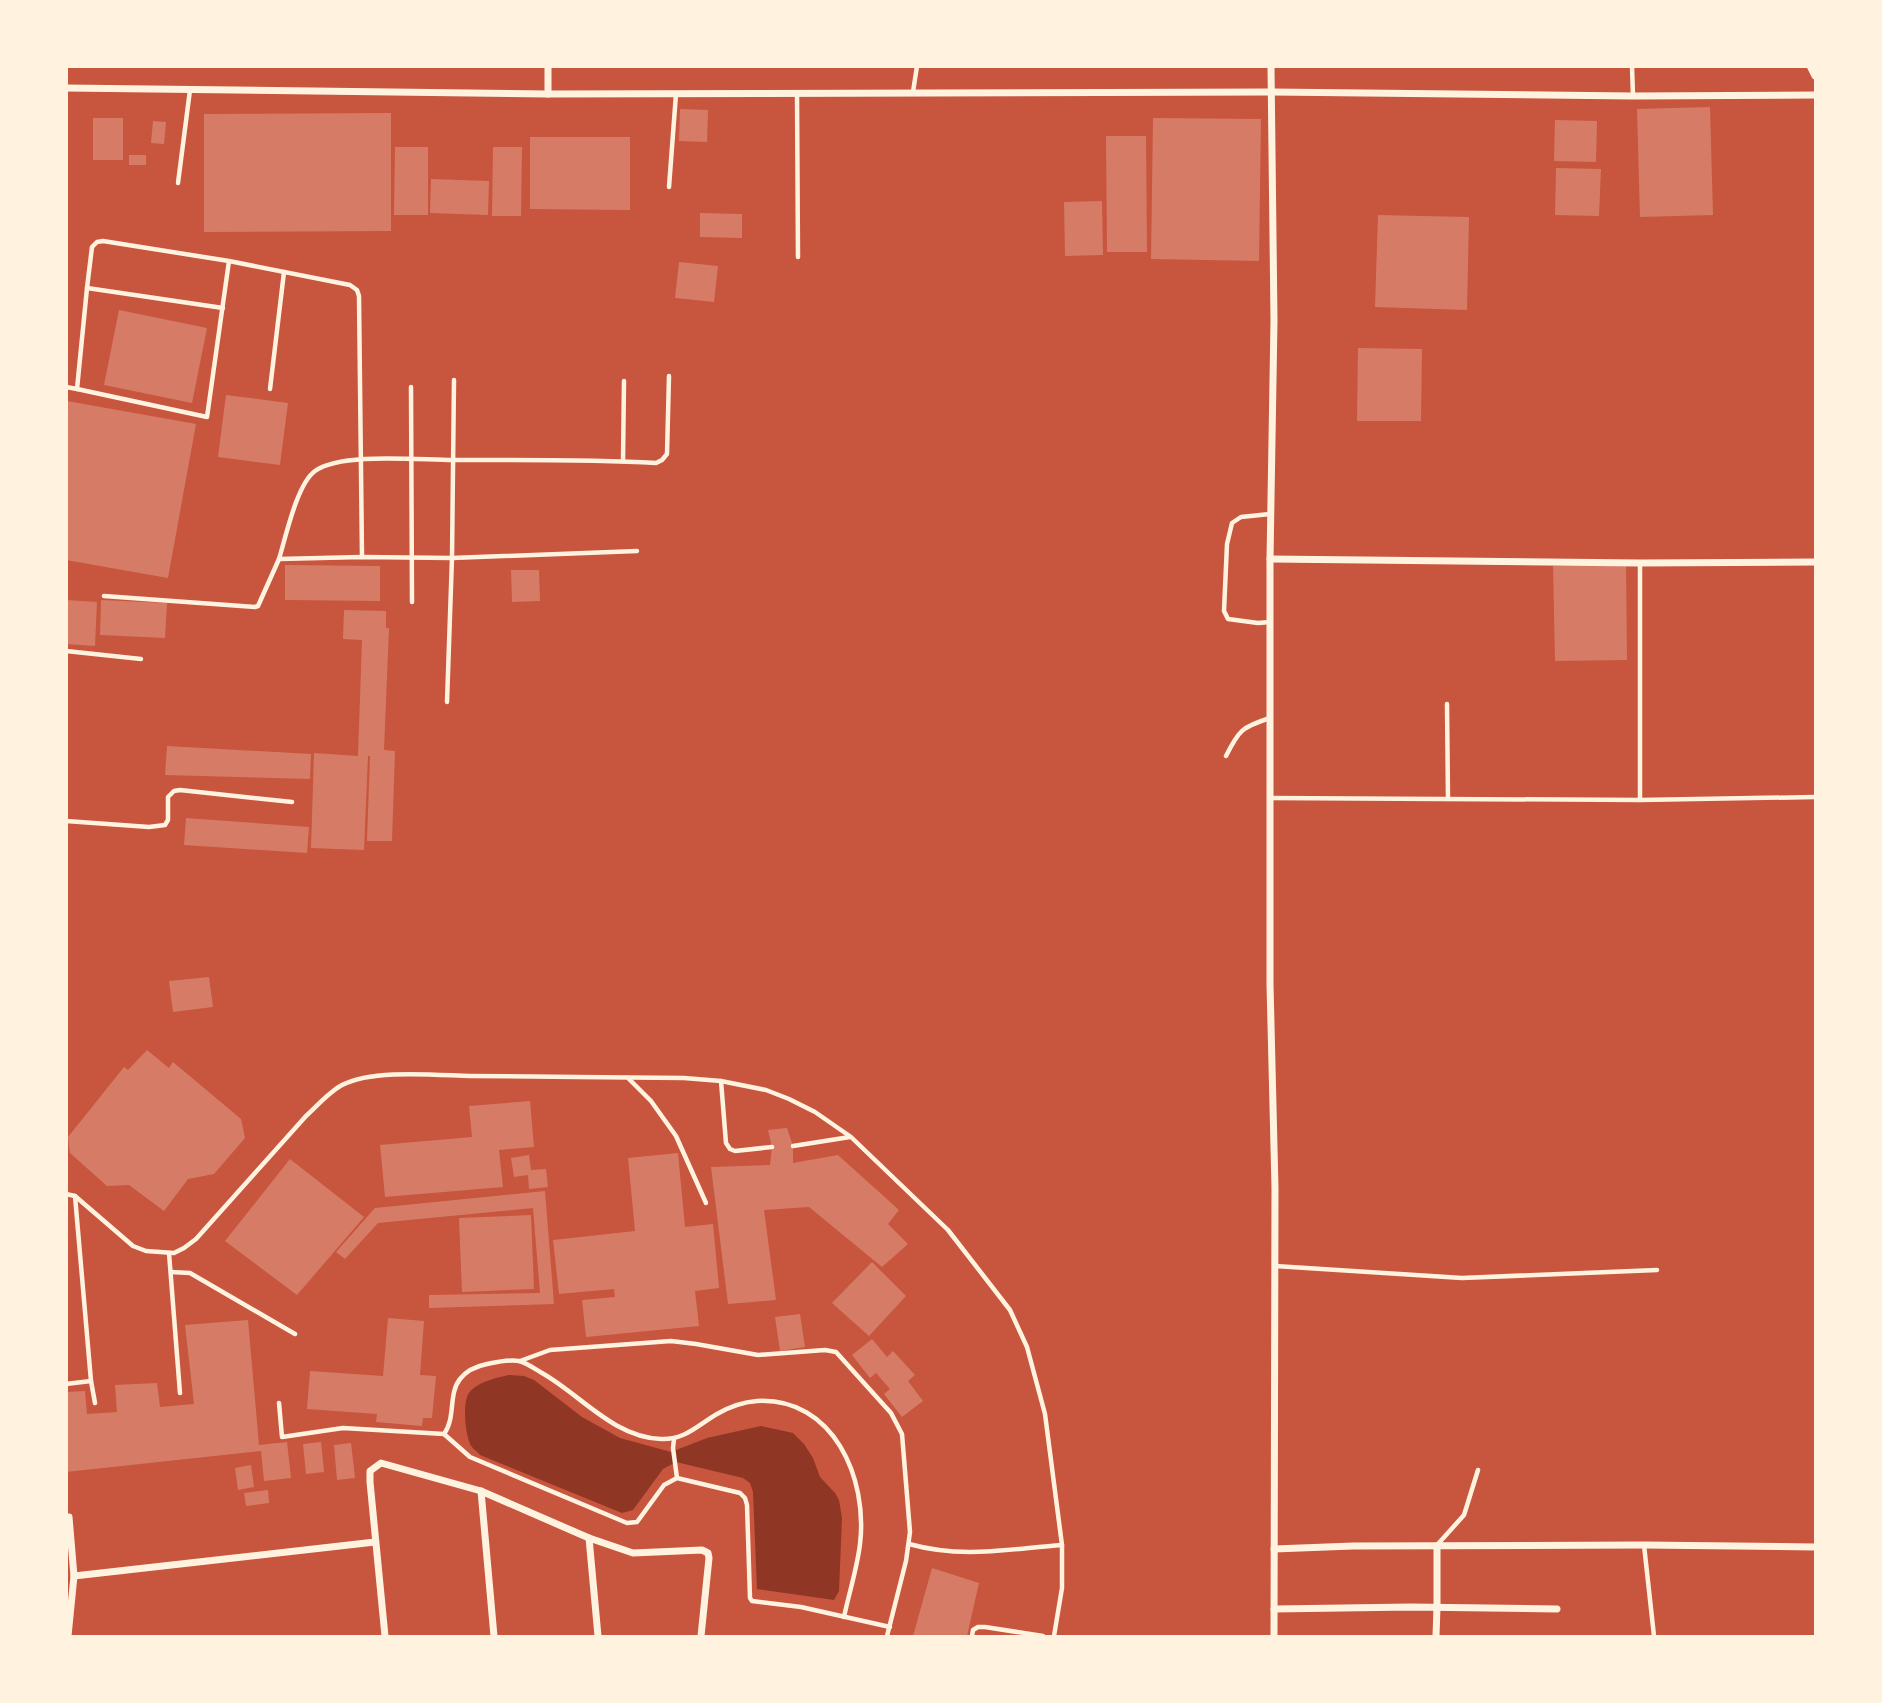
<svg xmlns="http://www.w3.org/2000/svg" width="1882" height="1703" viewBox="0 0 1882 1703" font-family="Montserrat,sans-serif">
<rect width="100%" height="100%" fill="#c8553d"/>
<path fill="#8f3625" d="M509 1375 524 1376 534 1380 582 1417 620 1438 671 1452 707 1438 761 1426 793 1433 804 1444 813 1458 820 1477 835 1493 839 1500 842 1518 839 1591 834 1600 757 1589 753 1492 750 1483 743 1478 676 1462 663 1469 633 1510 622 1513 480 1455C478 1452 474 1450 472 1447 465 1438 462 1402 469 1393 477 1382 496 1378 509 1375Z"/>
<g fill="#d67c66">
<polygon points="1710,107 1713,215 1640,217 1637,109"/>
<polygon points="680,109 708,110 707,142 679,141"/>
<polygon points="391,113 391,231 204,232 204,114"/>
<rect x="93" y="118" width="30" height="42"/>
<polygon points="1153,118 1261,119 1259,261 1151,259"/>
<polygon points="1555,120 1597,121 1596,162 1554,161"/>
<polygon points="153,121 166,122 164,144 151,143"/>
<polygon points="1106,136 1146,136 1147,252 1107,252"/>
<polygon points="530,137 630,137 630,210 530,209"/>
<polygon points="395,147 428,147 428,215 394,215"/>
<polygon points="493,147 522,147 521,216 492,216"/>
<rect x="129" y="155" width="17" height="10"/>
<polygon points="1556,168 1601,169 1599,216 1555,215"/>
<polygon points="431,179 489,181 488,215 430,213"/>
<polygon points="1102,201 1103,255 1065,256 1064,202"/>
<polygon points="700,213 742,214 742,238 700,237"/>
<polygon points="1378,215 1469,217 1467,310 1375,307"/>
<polygon points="679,262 718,266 714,302 675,298"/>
<polygon points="119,310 207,328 192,403 104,385"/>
<polygon points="1358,348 1422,349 1421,421 1357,421"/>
<polygon points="226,395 288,403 280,465 218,457"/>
<polygon points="67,401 196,424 168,578 66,560"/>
<polygon points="285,565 380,566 380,601 285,600"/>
<polygon points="1626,565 1627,660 1555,661 1553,566"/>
<polygon points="511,570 539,570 540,601 512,602"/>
<polygon points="66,600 97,602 95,646 66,644"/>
<polygon points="101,600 167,603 165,638 100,635"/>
<polygon points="344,610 386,611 386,628 389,628 384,750 395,751 392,841 367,841 370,756 368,756 364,850 311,848 314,753 358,756 362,640 343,639"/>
<polygon points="167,746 311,754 310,779 165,775"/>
<polygon points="186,818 309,827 307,853 184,845"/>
<polygon points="209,977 213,1007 173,1012 169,981"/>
<polygon points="147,1050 169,1068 173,1062 241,1119 245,1138 214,1174 188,1179 164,1211 129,1185 107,1186 70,1153 68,1137 124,1067 128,1070"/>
<polygon points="530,1101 534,1147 499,1150 503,1187 385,1197 380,1145 472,1137 469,1106"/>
<polygon points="787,1128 793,1146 793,1163 838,1155 899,1210 888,1224 908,1244 882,1267 809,1207 764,1210 776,1300 728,1304 711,1167 770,1165 772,1147 768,1130"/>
<polygon points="678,1153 685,1227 713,1224 719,1288 695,1291 699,1326 586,1337 582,1300 615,1297 614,1289 559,1294 553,1240 635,1231 628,1158"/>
<polygon points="529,1155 531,1170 546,1169 548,1187 529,1189 528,1175 514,1177 511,1158"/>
<polygon points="290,1159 364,1217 297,1295 225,1241"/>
<polygon points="545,1191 554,1304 429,1308 429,1295 540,1293 533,1208 378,1223 345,1259 336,1252 375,1208"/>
<polygon points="531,1215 534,1289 462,1292 459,1218"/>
<polygon points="872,1262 906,1296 869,1336 832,1303"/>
<polygon points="800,1314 805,1347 780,1351 775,1317"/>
<polygon points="388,1318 424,1321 420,1375 436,1376 432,1418 423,1418 422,1426 376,1422 377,1414 307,1409 310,1371 383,1376"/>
<polygon points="248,1320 259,1445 287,1442 291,1478 264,1481 261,1451 66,1472 66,1392 85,1391 87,1414 117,1412 115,1385 157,1383 160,1407 194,1404 185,1325"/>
<polygon points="872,1339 887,1357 893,1351 915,1375 908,1381 923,1401 902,1417 884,1394 890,1389 876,1373 870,1378 852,1355"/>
<polygon points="321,1442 324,1472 306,1474 303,1444"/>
<polygon points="351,1443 355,1478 337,1480 334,1445"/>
<polygon points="251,1465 254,1487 238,1490 235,1468"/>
<polygon points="268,1490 269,1503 246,1506 244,1493"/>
<polygon points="932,1568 979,1583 967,1636 913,1636"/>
</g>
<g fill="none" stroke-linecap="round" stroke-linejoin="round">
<g stroke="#fff3e0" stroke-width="4.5">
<polyline points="1632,66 1633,96"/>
<polyline points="913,92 917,66"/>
<polyline points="797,93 798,257"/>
<polyline points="178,183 190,90"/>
<polyline points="669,187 676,94"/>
<polyline points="229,261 207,417 77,389 87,288 92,247 97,242 103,241 229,261 350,285 357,290 359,296 362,557"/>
<polyline points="87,288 223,308"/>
<polyline points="66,387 77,389"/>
<polyline points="411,387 412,602"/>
<polyline points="270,389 284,272"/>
<polyline points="623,461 624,381"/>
<polyline points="1270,514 1241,517 1232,523 1227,544 1224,611 1228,619 1258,623 1270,622"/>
<path d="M637 551 452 558 362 557 279 559C286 536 297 484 315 471 341 452 419 460 452 460 520 460 588 459 656 463L662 460 667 454 669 376"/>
<polyline points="1640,563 1640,800"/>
<polyline points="104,596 255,607 258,606 279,559"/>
<polyline points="66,651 141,659"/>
<polyline points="447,702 452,558 454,380"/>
<polyline points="1447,704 1448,799"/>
<path d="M1226 756C1239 730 1242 727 1270 718"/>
<polyline points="1270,798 1640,800 1815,797"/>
<polyline points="66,821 149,827 165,825 168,820 168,797 174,791 180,790 292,802"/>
<polyline points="628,1078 651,1101 676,1136 706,1203"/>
<polyline points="721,1081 726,1143 730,1149 735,1151 772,1147"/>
<polyline points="793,1146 850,1137"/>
<path d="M66 1194 75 1196 133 1246 146 1251 174 1253 184 1248 196 1239 306 1116C317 1106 329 1092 342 1085 373 1069 435 1075 470 1076 541 1077 613 1077 684 1078L721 1081 766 1090 789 1099 815 1112 851 1137 948 1230 1010 1310 1027 1347 1045 1414 1062 1545V1588L1054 1636"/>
<polyline points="75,1196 91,1381 95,1403"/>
<polyline points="169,1253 180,1393"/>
<polyline points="1275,1266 1462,1278 1657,1270"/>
<polyline points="171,1272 190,1273 295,1334"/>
<polyline points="520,1361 550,1350 671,1341 696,1344 758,1355 825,1350 836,1352 891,1413 902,1434 910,1532 906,1561 887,1636"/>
<polyline points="66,1384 91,1381"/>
<path d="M279 1403 282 1437 343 1428 444 1434C456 1418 448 1394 460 1379 467 1370 477 1366 487 1364 497 1362 509 1359 519 1361 527 1363 535 1369 542 1373 581 1395 613 1437 661 1439 685 1440 698 1425 717 1414 729 1407 744 1402 757 1401 834 1397 868 1479 860 1544 857 1569 849 1593 844 1617"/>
<polyline points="444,1434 470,1457 627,1523 637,1522 664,1485 677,1478 740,1493 745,1498 747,1505 750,1598 752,1601 801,1607 890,1627"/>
<polyline points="674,1439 673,1448 677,1478"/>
<path d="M909 1544C963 1559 1008 1549 1062 1545"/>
<polyline points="1438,1544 1464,1515 1478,1470"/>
<polyline points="1644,1545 1654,1636"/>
<polyline points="972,1636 973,1630 978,1627 985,1627 1043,1636"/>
</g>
<g stroke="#fff3e0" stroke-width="7">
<polyline points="1271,66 1274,321 1270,559 1270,984 1275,1188 1274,1636"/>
<polyline points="1810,66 1815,76"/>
<polyline points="66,88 548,94 1272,92 1633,96 1815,95"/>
<polyline points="548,94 548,66"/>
<polyline points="1270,559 1640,563 1815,562"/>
<polyline points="481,1491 494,1636"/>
<polyline points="589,1538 598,1636"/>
<polyline points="1274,1549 1353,1546 1644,1545 1815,1547"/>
<polyline points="74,1576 375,1542"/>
<polyline points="1274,1609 1411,1607 1557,1609"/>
<polyline points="68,1636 74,1576 69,1517"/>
<polyline points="385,1636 370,1482 370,1471 381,1463 481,1491 589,1538 633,1553 702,1550 708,1553 709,1558 701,1636"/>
<polyline points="1436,1636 1437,1607 1437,1546"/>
</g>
</g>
<rect width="1882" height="1703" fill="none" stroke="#fff3e0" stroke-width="136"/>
</svg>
